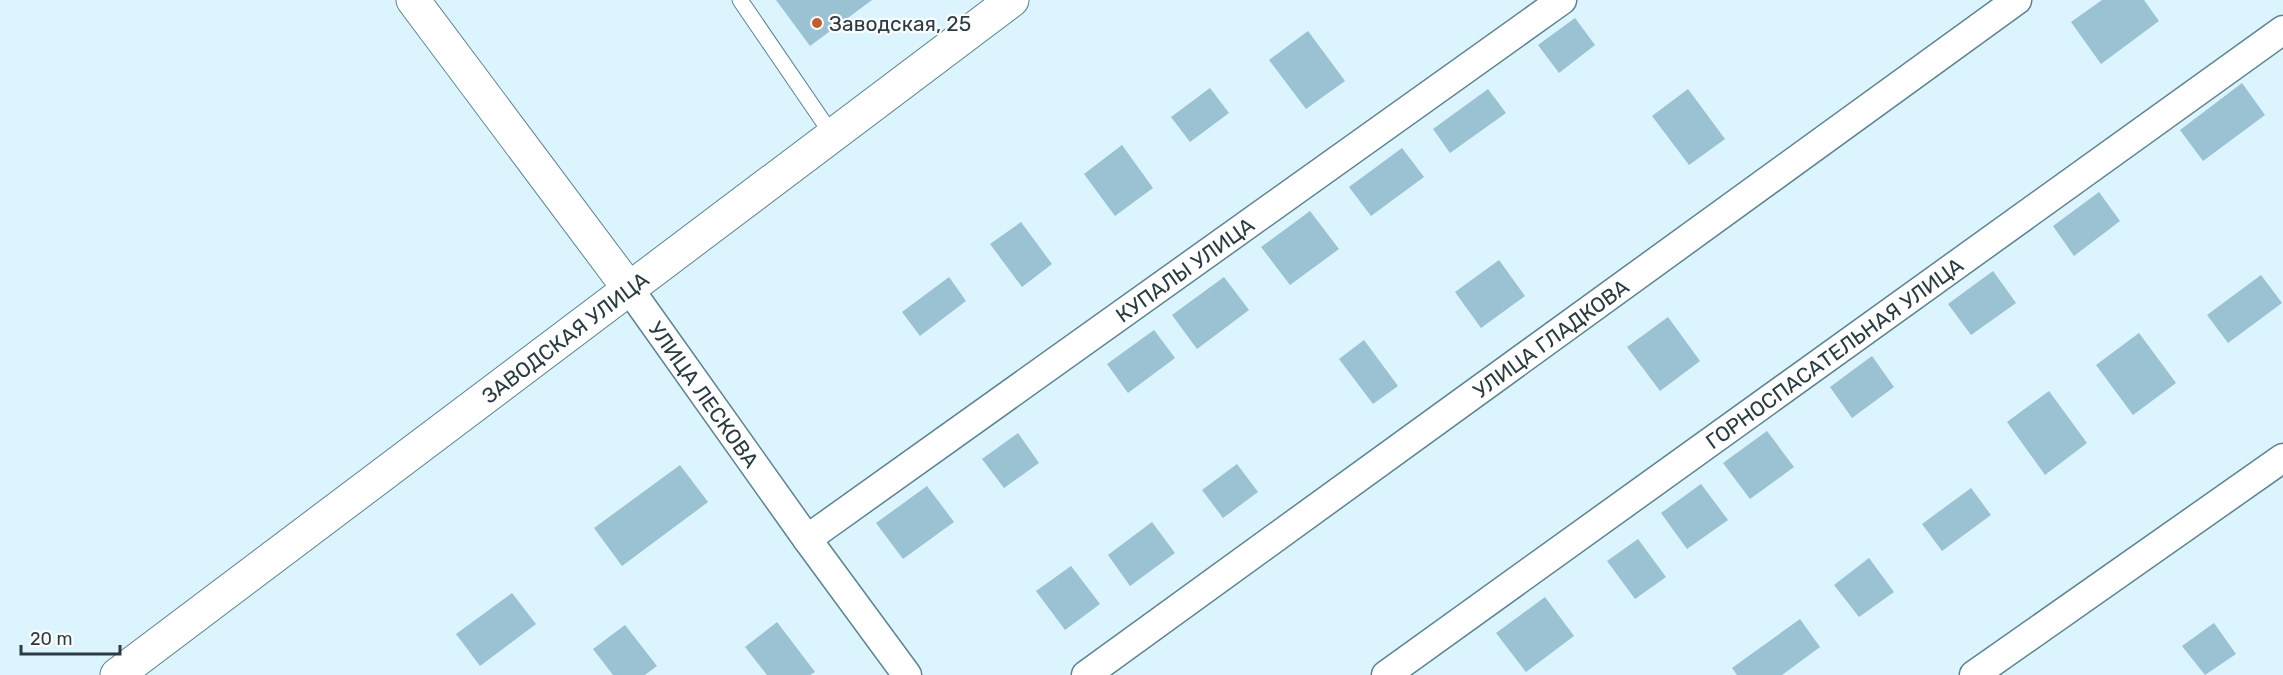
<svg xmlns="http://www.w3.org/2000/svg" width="2283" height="675" viewBox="0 0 2283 675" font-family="Rubik,sans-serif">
<rect width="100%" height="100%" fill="#dcf4fe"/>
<g fill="#9ac2d2">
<polygon points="776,0 872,0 810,46"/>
<polygon points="2102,0 2144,0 2159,21 2101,64 2071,22"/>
<polygon points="1575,18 1595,45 1559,73 1538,45"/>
<polygon points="1308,31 1345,81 1306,109 1269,60"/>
<polygon points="2242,83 2265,115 2203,161 2180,130"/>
<polygon points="1210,88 1229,113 1190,142 1171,117"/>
<polygon points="1488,89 1506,113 1450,153 1433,129"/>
<polygon points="1688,89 1725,139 1689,165 1652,116"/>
<polygon points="1122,145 1153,188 1115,216 1084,174"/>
<polygon points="1402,148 1424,177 1371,216 1349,187"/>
<polygon points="2099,192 2120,221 2074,256 2053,226"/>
<polygon points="1310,211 1339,249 1290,285 1261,247"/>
<polygon points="1021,222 1052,264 1022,287 990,244"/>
<polygon points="1499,260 1525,296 1481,328 1455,292"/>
<polygon points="1993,271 2016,303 1971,335 1948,304"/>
<polygon points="2261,275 2282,303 2228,343 2207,315"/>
<polygon points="949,277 966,301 920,336 902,312"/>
<polygon points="1224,277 1249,310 1197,349 1172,315"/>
<polygon points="1668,317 1700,361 1660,391 1627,347"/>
<polygon points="1154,330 1175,358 1128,393 1107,364"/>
<polygon points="2139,333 2176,383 2133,415 2096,365"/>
<polygon points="1364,340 1398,386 1373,404 1339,359"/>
<polygon points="1872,356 1894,387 1852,418 1830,387"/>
<polygon points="2049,391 2087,443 2045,475 2007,422"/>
<polygon points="1767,431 1794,467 1750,499 1723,463"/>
<polygon points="1018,433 1039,463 1004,488 982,459"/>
<polygon points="1237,464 1258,492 1223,518 1202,490"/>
<polygon points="680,465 708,502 622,566 594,528"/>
<polygon points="1701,484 1728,520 1687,549 1661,513"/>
<polygon points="927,486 954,522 903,559 876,523"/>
<polygon points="1971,488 1991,515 1942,551 1922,524"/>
<polygon points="1152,522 1175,553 1130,586 1108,555"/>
<polygon points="1638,539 1666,577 1635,599 1607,561"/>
<polygon points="1869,558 1894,592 1859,617 1834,585"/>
<polygon points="1071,566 1100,604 1065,630 1036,591"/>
<polygon points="512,593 536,624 480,666 456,634"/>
<polygon points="1545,597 1574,636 1526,672 1496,633"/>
<polygon points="1800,619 1820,647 1782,675 1737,675 1732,668"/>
<polygon points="777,622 815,672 810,675 767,675 745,647"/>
<polygon points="2214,623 2236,654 2205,675 2182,646"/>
<polygon points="625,625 657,666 645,675 613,675 593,649"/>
</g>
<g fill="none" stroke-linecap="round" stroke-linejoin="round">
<defs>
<polyline id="service" points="740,0 833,136"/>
<g id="minor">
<path id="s1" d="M630 290 807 539 907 675"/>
<path id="s2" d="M807 539 1562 0"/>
<path id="s3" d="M1086 675 2017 0"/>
<path id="s4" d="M1386 675 2283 30"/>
<polyline points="1974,675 2283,458"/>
</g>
<g id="tertiary">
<polyline points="413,0 630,290"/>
<path id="s5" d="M117 675 1012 0"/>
</g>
</defs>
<use href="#service" stroke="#5d8391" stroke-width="17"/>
<use href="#minor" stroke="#5d8391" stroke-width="31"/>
<use href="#tertiary" stroke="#5d8391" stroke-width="35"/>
<use href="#service" stroke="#fff" stroke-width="15"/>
<use href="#minor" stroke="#fff" stroke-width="28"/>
<use href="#tertiary" stroke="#fff" stroke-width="33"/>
</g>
<circle fill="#c35e2c" stroke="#fcfcfc" stroke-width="2" cx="817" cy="23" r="6"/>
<g text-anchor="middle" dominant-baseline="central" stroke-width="4.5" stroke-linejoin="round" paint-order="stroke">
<g font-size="21" fill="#2a3b41" stroke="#fcfcfc" text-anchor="start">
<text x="829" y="23">Заводская, 25</text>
</g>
<g font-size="21" fill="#2a3b41" stroke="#fcfcfc">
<text stroke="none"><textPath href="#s2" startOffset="464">КУПАЛЫ УЛИЦА</textPath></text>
<text stroke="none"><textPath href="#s5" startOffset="561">ЗАВОДСКАЯ УЛИЦА</textPath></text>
<text stroke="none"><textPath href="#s3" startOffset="574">УЛИЦА ГЛАДКОВА</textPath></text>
<text stroke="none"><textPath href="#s4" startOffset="552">ГОРНОСПАСАТЕЛЬНАЯ УЛИЦА</textPath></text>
<text stroke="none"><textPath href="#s1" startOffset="128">УЛИЦА ЛЕСКОВА</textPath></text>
</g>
</g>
<path d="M21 645v9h99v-9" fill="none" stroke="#2a3b41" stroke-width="3"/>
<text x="30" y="645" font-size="18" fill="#2a3b41" stroke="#fcfcfc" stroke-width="4.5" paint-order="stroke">20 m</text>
</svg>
